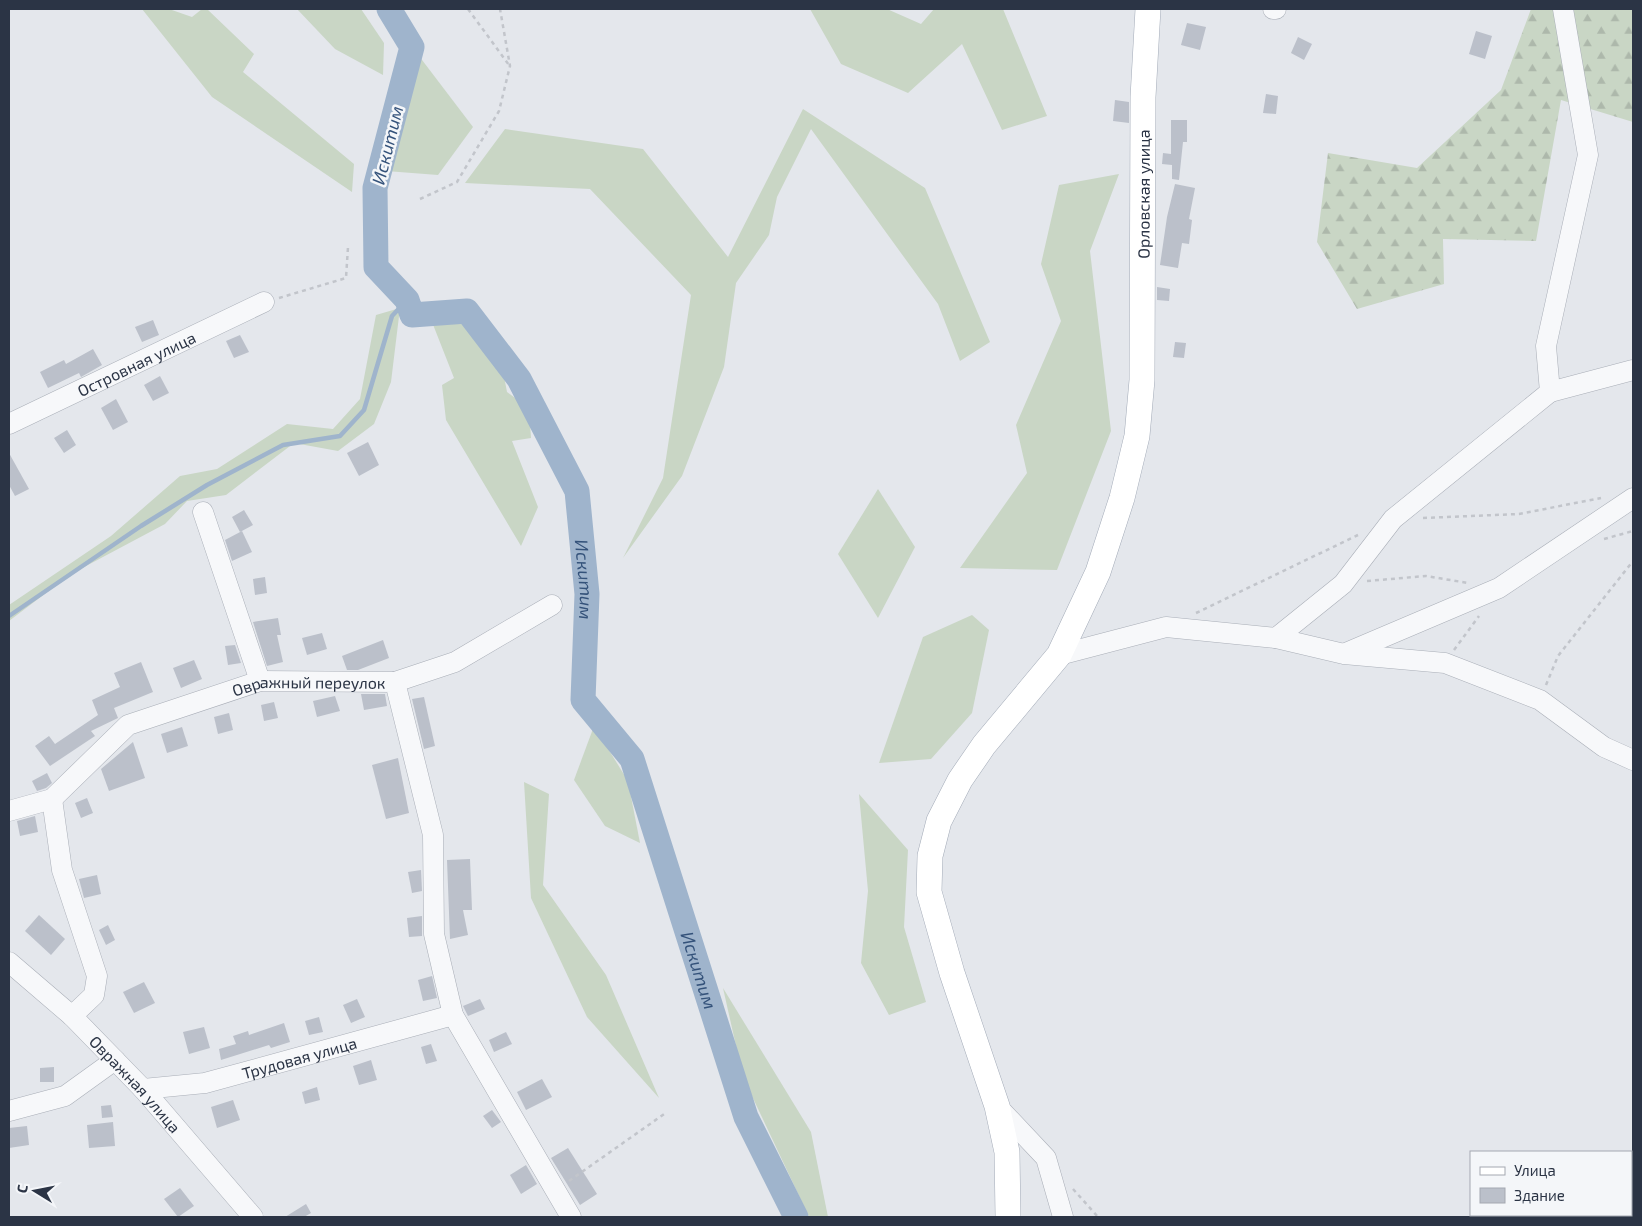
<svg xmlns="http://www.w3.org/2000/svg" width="1642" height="1226" viewBox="0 0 1642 1226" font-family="'Exo 2',sans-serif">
<defs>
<pattern id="forest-firs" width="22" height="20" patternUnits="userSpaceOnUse" patternTransform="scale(1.25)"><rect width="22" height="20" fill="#c9d6c5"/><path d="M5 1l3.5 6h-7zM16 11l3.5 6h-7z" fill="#adb8ab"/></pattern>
</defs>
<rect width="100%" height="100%" fill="#e4e7ec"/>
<g fill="#c9d6c5">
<polygon points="142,9 169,9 192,17 202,9 207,9 254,54 243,72 354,164 352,192 212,97"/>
<polygon points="297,9 361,9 384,43 383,75 335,49"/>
<polygon points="810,9 887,9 921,24 934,9 1003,9 1047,116 1002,130 962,44 908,93 841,64"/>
<polygon points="419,56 473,127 438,175 386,171"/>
<polygon points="803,109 925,188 990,342 960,361 938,304 811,129 777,197 769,235 736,283 724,367 682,476 623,558 663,478 691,295 590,189 465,183 505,129 643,149 728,257"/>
<polygon points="1119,174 1090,251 1111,431 1057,570 960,568 1027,473 1016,425 1061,321 1041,264 1059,185"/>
<polygon points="400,308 391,382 374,424 338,451 294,443 226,495 187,501 165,524 71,574 9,621 9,605 111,536 180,476 217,469 287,424 333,429 360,399 376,315"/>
<polygon points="432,322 464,322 502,366 507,392 529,408 531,438 512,441 538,507 521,546 446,420 442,385 454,378"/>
<polygon points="878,489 915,547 878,618 838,554"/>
<polygon points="972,615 989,630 972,713 931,759 879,763 923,637"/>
<polygon points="594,726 628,781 640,843 605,826 574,780"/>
<polygon points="524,782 549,794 543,885 606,975 659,1098 587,1017 531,898"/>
<polygon points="859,794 908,850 904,927 926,1002 889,1015 861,963 868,891"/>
<polygon points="723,988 811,1132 828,1217 809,1217 743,1077"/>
<polygon points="1631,1195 1633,1196 1633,1217 1521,1217 1521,1215 1631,1215"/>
</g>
<polygon fill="url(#forest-firs)" points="1531,9 1633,9 1633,122 1561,100 1536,241 1443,239 1444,284 1357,309 1317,242 1328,153 1417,168 1501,90"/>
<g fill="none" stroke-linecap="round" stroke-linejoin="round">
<polyline stroke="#9fb4cc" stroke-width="4.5" points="9,616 141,526 207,485 283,445 340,436 364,410 392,316 407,300"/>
<path stroke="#9fb4cc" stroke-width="25" id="s1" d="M389 9 412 47 375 188 376 267 407 300 412 315 467 311 519 379 577 491 587 594 583 700 632 759 746 1117 796 1217"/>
</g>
<g fill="#bbc0ca">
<polygon points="1187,23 1206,27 1200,50 1181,45"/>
<polygon points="1476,31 1492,36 1485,59 1469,54"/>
<polygon points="1298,37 1312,44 1304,60 1291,53"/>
<polygon points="1266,94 1278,96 1276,114 1263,113"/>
<polygon points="1115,100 1129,102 1129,123 1113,121"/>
<polygon points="1171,120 1187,120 1187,142 1183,142 1179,180 1172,179 1172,165 1162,164 1163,153 1171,154"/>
<polygon points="1175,184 1195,188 1189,219 1192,220 1189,244 1182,243 1178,268 1160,265 1167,217"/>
<polygon points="1157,287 1170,289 1169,301 1157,300"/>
<polygon points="153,320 159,335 142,342 135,327"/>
<polygon points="240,335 249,352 234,358 226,341"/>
<polygon points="1175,342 1186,343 1184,358 1173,357"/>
<polygon points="93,349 102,365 81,377 79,373 48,388 40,372 64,360 66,364"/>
<polygon points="160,376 169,393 153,401 144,385"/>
<polygon points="116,399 128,422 113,430 101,408"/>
<polygon points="67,430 76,445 64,453 54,438"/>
<polygon points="368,442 379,465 359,476 347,453"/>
<polygon points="9,453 29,489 15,496 9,485"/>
<polygon points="244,510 253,525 240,532 232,517"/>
<polygon points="242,531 252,552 232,561 225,540"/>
<polygon points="265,577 267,593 255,595 253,579"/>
<polygon points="278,618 281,635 277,635 283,662 267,666 253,622"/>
<polygon points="322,633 327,649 307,655 302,638"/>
<polygon points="383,640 389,658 358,670 347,670 342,656"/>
<polygon points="235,645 241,663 228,665 225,646"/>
<polygon points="194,660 202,679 181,688 173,668"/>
<polygon points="141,662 153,692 114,708 118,718 91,731 95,736 50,766 35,746 49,736 55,744 98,715 92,700 120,687 114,673"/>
<polygon points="361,694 385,694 387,706 364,710"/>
<polygon points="335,696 340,711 317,717 313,701"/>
<polygon points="424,697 435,746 424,749 412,699"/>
<polygon points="274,702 278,718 264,721 261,705"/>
<polygon points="229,713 233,730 218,734 214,717"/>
<polygon points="182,727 188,746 167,753 161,734"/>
<polygon points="133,742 145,778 109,791 101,769"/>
<polygon points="398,758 409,813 386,819 372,765"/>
<polygon points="47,773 52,783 46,788 37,791 32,781"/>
<polygon points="87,798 93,813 81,818 75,803"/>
<polygon points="35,816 38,832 20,836 17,821"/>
<polygon points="470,859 472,910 463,910 468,935 450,939 447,860"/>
<polygon points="421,870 422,891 412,893 408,872"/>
<polygon points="97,875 101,894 84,898 79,879"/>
<polygon points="39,915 65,939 51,955 25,931"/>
<polygon points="422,916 422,936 409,937 407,918"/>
<polygon points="108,925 115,940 106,945 99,930"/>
<polygon points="432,976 437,998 423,1001 418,980"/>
<polygon points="144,982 155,1003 134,1013 123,992"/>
<polygon points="357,999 365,1017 351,1023 343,1005"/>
<polygon points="480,999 485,1009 468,1016 463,1006"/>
<polygon points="319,1017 323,1032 309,1035 305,1021"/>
<polygon points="284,1023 290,1042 271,1048 269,1045 221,1060 219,1049 236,1044 233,1036 248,1031 249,1035"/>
<polygon points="204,1027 210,1048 189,1054 183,1032"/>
<polygon points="506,1032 512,1044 494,1052 489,1040"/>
<polygon points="431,1044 437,1061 426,1064 421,1047"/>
<polygon points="371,1060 377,1080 359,1085 353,1066"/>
<polygon points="54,1067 54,1082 40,1082 40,1068"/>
<polygon points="542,1079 552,1097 526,1110 517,1092"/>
<polygon points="317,1087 320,1100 305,1104 302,1092"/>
<polygon points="233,1100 240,1120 217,1128 211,1107"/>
<polygon points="111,1105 113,1117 102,1118 101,1106"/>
<polygon points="492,1110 501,1122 492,1128 483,1116"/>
<polygon points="113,1122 115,1146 89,1148 87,1125"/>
<polygon points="27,1126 29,1145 9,1148 9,1128"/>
<polygon points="568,1148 597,1194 580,1205 551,1158"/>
<polygon points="526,1165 537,1184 521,1194 510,1175"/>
<polygon points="180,1188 194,1206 178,1217 164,1199"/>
<polygon points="306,1204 311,1213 304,1217 285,1217"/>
</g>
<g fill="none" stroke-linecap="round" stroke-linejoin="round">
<defs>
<g id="minor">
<polyline points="1273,9 1276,9"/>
<polyline points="1550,392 1633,370"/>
<path id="s2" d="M9 424 264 302"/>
<polyline points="203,512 260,681"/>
<polyline points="1276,638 1343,584 1393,519 1550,392 1546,346 1588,155 1563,9"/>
<polyline points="1346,653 1499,588 1633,498"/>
<polyline points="1059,655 1166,627 1276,638 1344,654 1445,663 1540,700 1604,747 1633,760"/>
<polyline points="395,682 455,662 552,605"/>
<polyline points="52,799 62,870 97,976 94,995 72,1016"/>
<path id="s3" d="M9 811 52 799 128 725 260 681 395 682 433 835 434 934 453 1015 571 1217"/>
<path id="s4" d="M9 962 72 1016 143 1089 253 1217"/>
<path id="s5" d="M143 1089 205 1083 453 1015"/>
<polyline points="997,1106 1046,1158 1063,1217"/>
<polyline points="9,1111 65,1096 115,1060"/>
</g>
<g id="major">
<path id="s6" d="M1008 1217 1007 1152 997 1106 952 973 929 892 930 856 939 821 960 780 984 745 1059 655 1098 572 1122 498 1137 436 1142 380 1143 97 1148 9"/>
</g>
</defs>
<use href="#minor" stroke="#a9aeb7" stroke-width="21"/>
<use href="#major" stroke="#a3abb8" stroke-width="26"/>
<g stroke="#c2c5cb" stroke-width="2.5" stroke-dasharray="4 4" stroke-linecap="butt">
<polyline points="468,9 509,65"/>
<polyline points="420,199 457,182 499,111 510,66 500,9"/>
<polyline points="279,298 346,278 348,247"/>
<polyline points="1423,518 1519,514 1601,498"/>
<polyline points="1604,539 1633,531"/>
<polyline points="1367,581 1426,576 1468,583"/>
<polyline points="1196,613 1358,535"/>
<polyline points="1454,650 1479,616"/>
<polyline points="1546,685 1558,656 1633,561"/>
<polyline points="569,1181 667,1112"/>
<polyline points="1073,1189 1098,1217"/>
</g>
<use href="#minor" stroke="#f7f8fa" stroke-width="20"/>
<use href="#major" stroke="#fff" stroke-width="25"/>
</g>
<g text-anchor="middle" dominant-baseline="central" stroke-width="5" stroke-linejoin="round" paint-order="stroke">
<g font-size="16" fill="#2b3445" stroke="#f4f6f9">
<text stroke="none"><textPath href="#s6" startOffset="1090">Орловская улица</textPath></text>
<text stroke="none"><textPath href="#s2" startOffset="141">Островная улица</textPath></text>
<text stroke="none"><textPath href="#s3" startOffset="338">Овражный переулок</textPath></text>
<text stroke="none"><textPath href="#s5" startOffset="160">Трудовая улица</textPath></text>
<text stroke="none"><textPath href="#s4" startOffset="176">Овражная улица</textPath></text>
</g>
<g font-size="18" font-style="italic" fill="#34527a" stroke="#f4f6f9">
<text transform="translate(387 145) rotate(-76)">Искитим</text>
<text stroke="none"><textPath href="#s1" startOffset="686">Искитим</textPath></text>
<text stroke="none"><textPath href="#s1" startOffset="1105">Искитим</textPath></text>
</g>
</g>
<rect width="1642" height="1226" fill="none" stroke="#2b3445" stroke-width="20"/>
<rect x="1470" y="1151" width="162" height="65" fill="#f4f6f9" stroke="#a4a8b1"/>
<rect x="1480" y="1167" width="25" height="8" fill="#ffffff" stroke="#a4a8b1"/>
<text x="1514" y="1176" font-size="15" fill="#2b3445">Улица</text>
<rect x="1480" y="1188" width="25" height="15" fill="#bbc0ca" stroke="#a4a8b1"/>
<text x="1514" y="1201" font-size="15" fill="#2b3445">Здание</text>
<g transform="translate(35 1191) rotate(280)" stroke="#f4f6f9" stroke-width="4" paint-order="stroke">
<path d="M0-4L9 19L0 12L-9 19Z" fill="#2b3445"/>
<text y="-8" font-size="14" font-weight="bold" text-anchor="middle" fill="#2b3445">С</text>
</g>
</svg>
